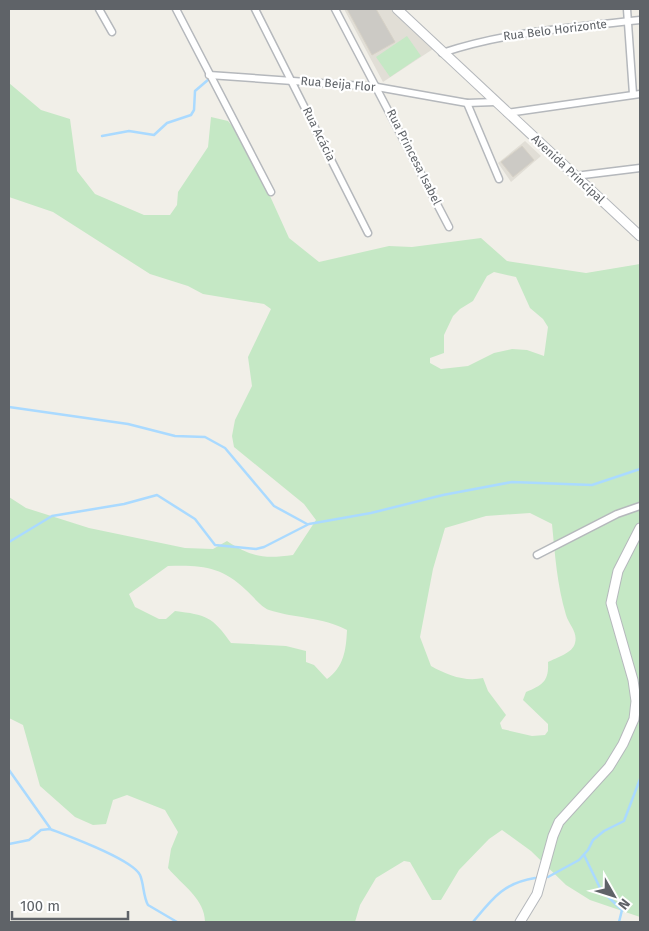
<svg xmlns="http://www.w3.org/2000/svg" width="649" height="931" viewBox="0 0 649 931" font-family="'Fira Sans',sans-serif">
<rect width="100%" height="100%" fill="#f1efe8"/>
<g fill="#e1ded6">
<polygon points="344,9 390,9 433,49 383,82"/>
<polygon points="525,141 541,156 511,182 498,163"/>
</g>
<g fill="#c5e8c5" fill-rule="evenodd">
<polygon points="407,36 421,56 390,77 376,57"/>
<path d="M9 83 41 110 70 119 77 171 95 194 144 215H170L177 205 178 192 208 147 211 117 228 121 246 143 289 238 319 262 389 246 412 247 481 238 507 261 586 273 640 264V917L590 900 566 885 531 851 502 830 489 839 459 870 441 900H432L410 862 404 861 376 878 360 905 355 922H205C205 899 182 885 168 868L171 849 178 832 165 810 127 795 113 800 106 824 93 825 75 817 40 786 23 725 9 718V497L26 508 89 528 185 548 213 549 227 541C251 557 264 559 293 555L316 520 304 504 234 447 232 436 235 420 252 386 248 357 271 309 264 304 203 294 188 286 150 274 53 212 9 197ZM494 272 516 277 530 308 543 319 548 327 544 356 527 350 512 349 494 353 468 366 441 369 430 363V358L444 353V335L453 316 460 309 473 301 487 276ZM530 513 552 524C555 555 557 585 566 615 569 625 578 632 575 643 573 653 556 658 548 662 549 681 543 685 526 692L523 700 548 724V731L545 735 532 736 502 729 500 723 506 715 488 691 483 678C465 682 447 675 431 666L420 637 433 569 445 528 486 516ZM168 566C201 565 221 566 246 590 253 596 261 607 269 610 297 619 320 616 347 630 346 650 344 667 327 679L314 665 306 662V651L286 646 231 643C212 616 206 615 175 611L166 619H159L135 607 129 594Z"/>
</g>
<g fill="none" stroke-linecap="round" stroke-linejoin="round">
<g stroke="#aadaff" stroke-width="2.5">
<polyline points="102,136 129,131 154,135 167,123 191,115 194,110 195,91 209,79"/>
<polyline points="9,407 128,424 175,436 205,437 225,448 274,506 307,524"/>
<polyline points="9,542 52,516 124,504 157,495 195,519 215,545 256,549 264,547 309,524 371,513 443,495 512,482 592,485 640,469"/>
<polyline points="9,770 50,828"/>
<path d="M9 844 29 840 41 830 50 829C68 836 132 859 140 875 144 884 143 896 148 905L177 922"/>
<polyline points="584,855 601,890 622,910 619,922"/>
<polyline points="548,877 579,860 588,850 593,840 604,831 624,821 640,779"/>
<path d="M473 922C492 899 503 883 535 878"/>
</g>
</g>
<g fill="#cccac5" stroke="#d6d1c6">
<polygon points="347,9 376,9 395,42 372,55"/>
<polygon points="522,146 534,160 513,177 501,162"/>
</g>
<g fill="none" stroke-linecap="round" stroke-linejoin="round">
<defs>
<g id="minor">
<polyline points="99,9 112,32"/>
<polyline points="176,9 271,192"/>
<polyline points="255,9 368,233"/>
<polyline points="335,9 449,227"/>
<polyline points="627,9 633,94"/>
<path d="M442 53C508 31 572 28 640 20"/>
<polyline points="209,75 377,87 467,103 495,102"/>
<polyline points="467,103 499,179"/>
<polyline points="507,113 640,94"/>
<polyline points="575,176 640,168"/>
<polyline points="537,555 617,514 640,506"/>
</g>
<g id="tertiary">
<polyline points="397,9 640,236"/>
<polyline points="520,922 537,894 553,836 559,822 609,767 623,744 634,719 636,701 633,680 611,603 618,571 640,528"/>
</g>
</defs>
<use href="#minor" stroke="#b5b8bc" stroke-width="9"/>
<use href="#tertiary" stroke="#b5b8bc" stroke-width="11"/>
<use href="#minor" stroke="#fff" stroke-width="6"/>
<use href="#tertiary" stroke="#fff" stroke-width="9"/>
</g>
<g text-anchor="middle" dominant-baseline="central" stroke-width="4.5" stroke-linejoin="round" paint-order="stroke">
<g font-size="12" fill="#5f6368" stroke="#fff">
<text transform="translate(555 30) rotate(-7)">Rua Belo Horizonte</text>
<text transform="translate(338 84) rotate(5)">Rua Beija Flor</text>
<text transform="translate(319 134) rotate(64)">Rua Acácia</text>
<text transform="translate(414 157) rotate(63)">Rua Princesa Isabel</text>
<text transform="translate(568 169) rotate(43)">Avenida Principal</text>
</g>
</g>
<rect width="649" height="931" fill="none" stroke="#5f6368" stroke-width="20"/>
<g transform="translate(614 896) rotate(129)" stroke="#ffffff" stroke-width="4" paint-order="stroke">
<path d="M0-4L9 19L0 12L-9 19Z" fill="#5f6368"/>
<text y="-8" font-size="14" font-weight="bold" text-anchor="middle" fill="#5f6368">N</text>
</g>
<path d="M12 911v8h116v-8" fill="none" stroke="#5f6368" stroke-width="2.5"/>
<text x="20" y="911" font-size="15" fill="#5f6368" stroke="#ffffff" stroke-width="4" paint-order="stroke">100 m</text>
</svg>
